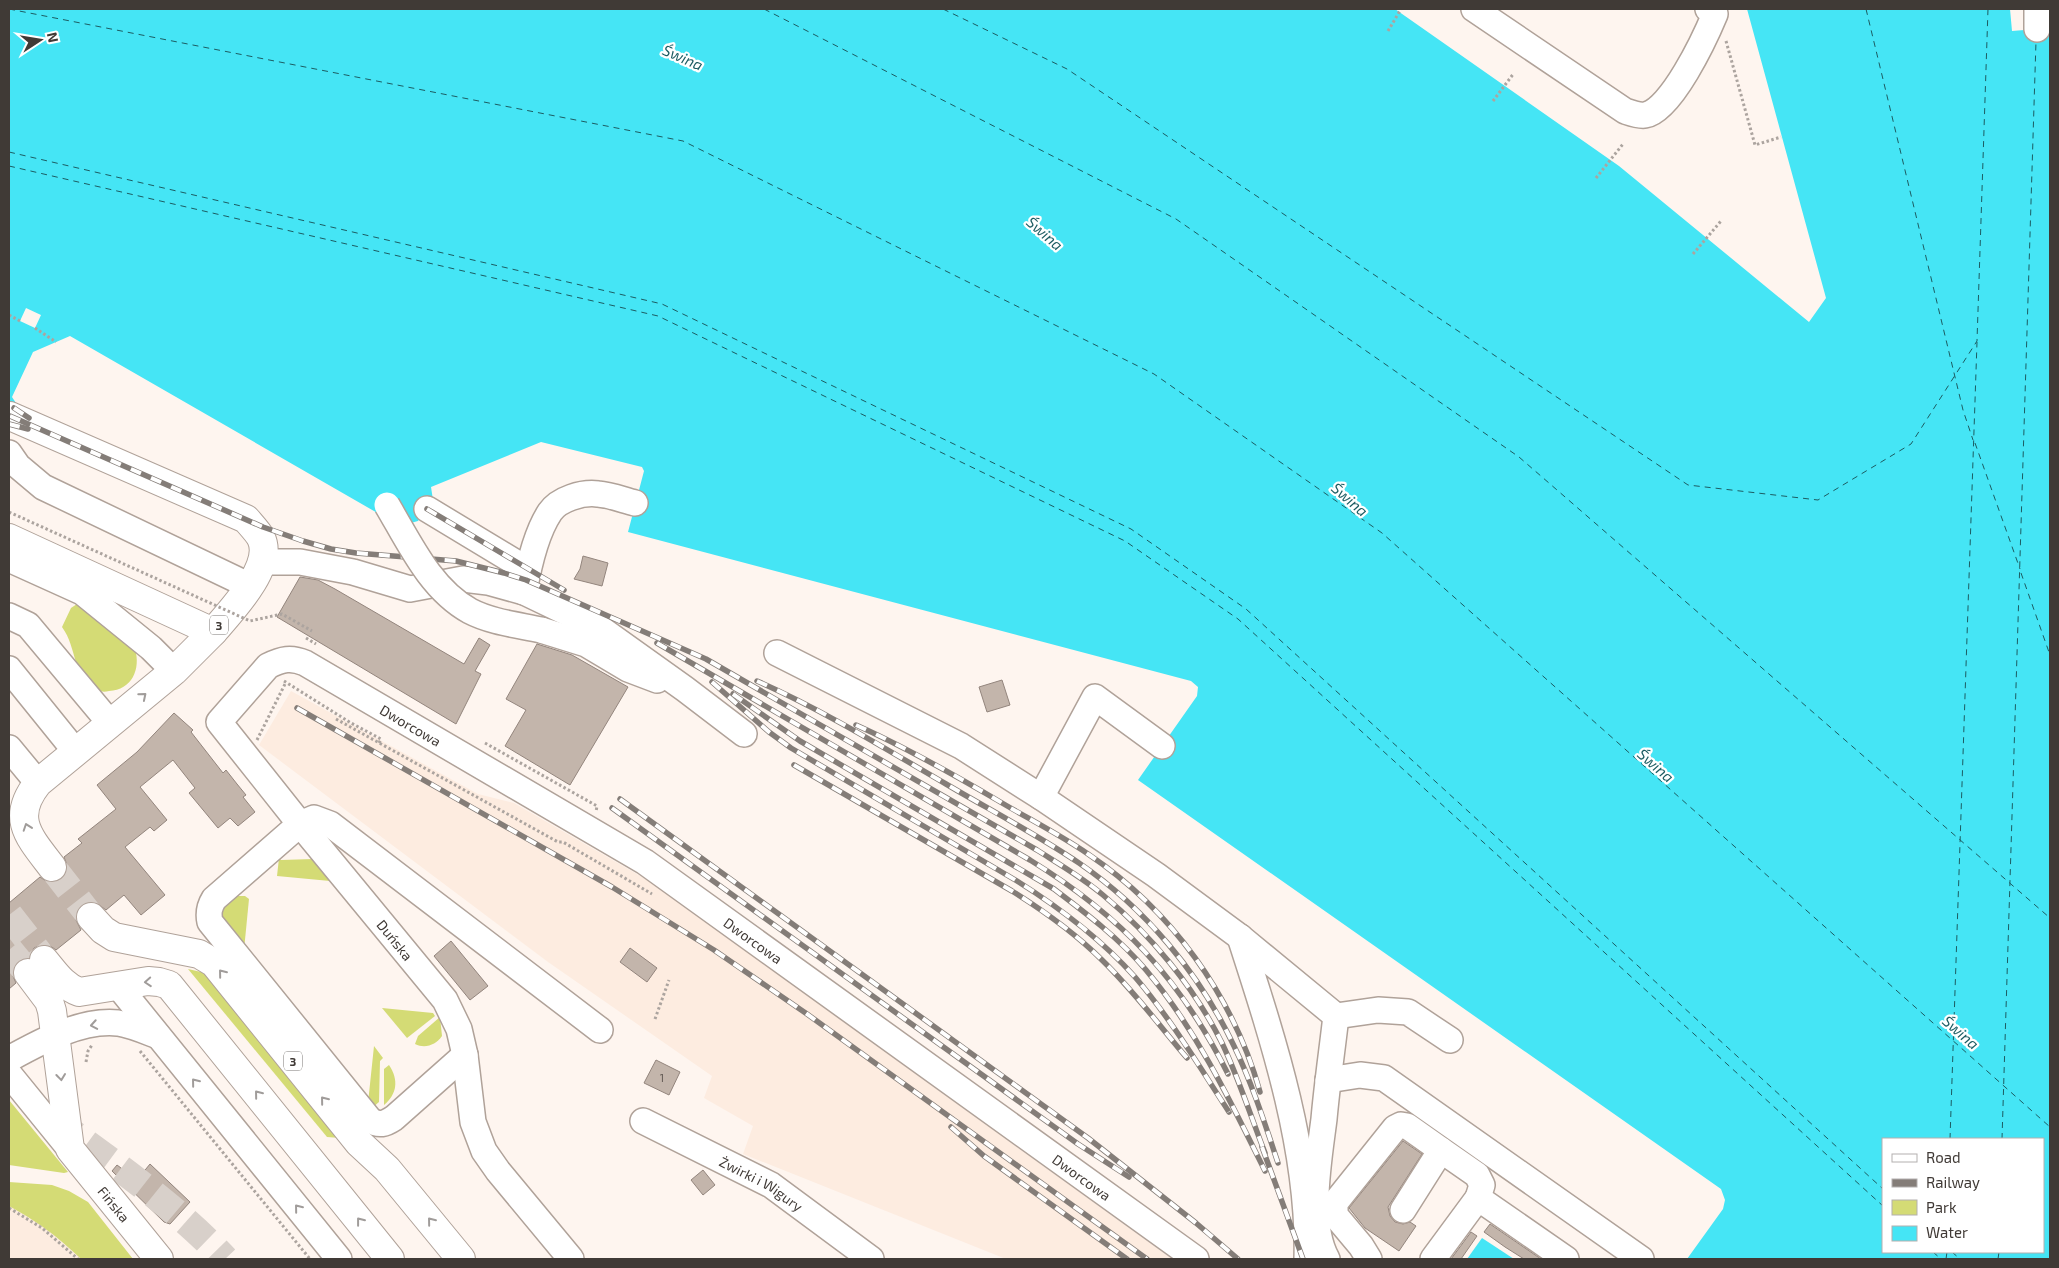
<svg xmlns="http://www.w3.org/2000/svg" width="2059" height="1268" viewBox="0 0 2059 1268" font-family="'Exo 2',sans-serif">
<rect width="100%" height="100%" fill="#fef5ef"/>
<g fill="#fdece0">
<polygon points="291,691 478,794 514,803 649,881 1172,1259 1006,1259 743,1154 753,1126 704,1098 712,1076 548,962 259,745"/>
<polygon points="9,1202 111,1259 9,1259"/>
</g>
<g fill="#d4db75">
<path d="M77 604 135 649C141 669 132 690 109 691 105 692 101 692 98 690 70 673 78 649 62 627L71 608Z"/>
<polygon points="279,858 281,860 313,859 330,881 277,876"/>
<polygon points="234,896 245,896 249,899 244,950 221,917 222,906"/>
<polygon points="188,969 201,972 208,976 340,1138 327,1137"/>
<polygon points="382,1008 433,1013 435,1016 407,1038"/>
<path d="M440 1017 442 1036C436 1045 425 1049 415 1044L418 1036Z"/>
<polygon points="374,1046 383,1058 380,1061 379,1102 372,1108 368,1103"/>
<path d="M389 1065C399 1080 397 1094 384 1105V1069Z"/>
<polygon points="9,1100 68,1172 64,1173 9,1165"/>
<path d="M9 1182 52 1185 69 1191 88 1202 133 1259H81C57 1236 38 1222 9 1206Z"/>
</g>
<g fill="#45e5f5" fill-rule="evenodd">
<path d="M9 9H1395L1619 166 1809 322 1826 298 1747 9H2010L2012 31 2050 28V1259H1687L1723 1209 1725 1200 1721 1189 1138 780 1197 696 1198 687 1191 681 628 532 644 471 642 467 541 442 431 487 433 500 418 521 400 526 70 336 33 352 12 397 16 403 9 420ZM1883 1139H2043V1252H1883Z"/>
<polygon points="1482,1238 1514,1259 1467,1259"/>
</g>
<polygon fill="#fef5ef" points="26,308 41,315 35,328 20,321"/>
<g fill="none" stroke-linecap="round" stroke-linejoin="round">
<g stroke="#1c5c62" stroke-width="1" stroke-dasharray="6 5" stroke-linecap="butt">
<polyline points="9,9 683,141 1154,374 1382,533 2050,1127"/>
<polyline points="764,9 1176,219 1519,457 2050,918"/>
<polyline points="943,9 1067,69 1688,485 1818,500 1911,444 1977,341 1988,9"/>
<polyline points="1866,9 1963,410 1973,440"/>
<polyline points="9,152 662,304 1131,529 1246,609 1883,1189"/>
<polyline points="9,166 658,316 1125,541 1238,619 1883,1206"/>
<polyline points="1975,443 2020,569"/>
<polyline points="2021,573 2050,655"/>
<polyline points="1950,1139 1977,342"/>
<polyline points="2002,1139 2036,41"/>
<polyline points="1933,1252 1941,1259"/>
<polyline points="1952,1252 1960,1259"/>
<polyline points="1946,1259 1947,1252"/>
<polyline points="1998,1259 1999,1252"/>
</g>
</g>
<g fill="#c3b5ab" stroke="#93857d">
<polygon points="583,556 608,563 602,586 574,579 580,569"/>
<polygon points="300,577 318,580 335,589 464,664 479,638 490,645 475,671 481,674 456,724 277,617"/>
<polygon points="537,644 572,655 628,687 570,785 505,746 526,710 506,699"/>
<polygon points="1002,680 1010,705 987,712 979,687"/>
<polygon points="174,713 193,730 191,732 223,773 226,770 237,784 246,795 243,797 255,812 238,826 230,818 218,828 189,793 195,788 173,760 140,787 167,820 154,831 150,827 125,847 165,895 141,915 124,895 106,910 95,902 87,902 81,905 76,912 76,920 81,930 56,950 49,945 41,945 34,948 29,958 18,961 14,966 12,974 16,983 9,989 9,903 40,877 46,881 54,882 62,879 66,873 67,865 64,857 82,843 78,839 116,809 97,785 137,752"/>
<polygon points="451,941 488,986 470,1000 434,956"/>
<polygon points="630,948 657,968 647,982 620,962"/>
<polygon points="656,1060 680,1072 669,1095 644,1083"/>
<polygon points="1403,1141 1422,1154 1388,1207 1390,1216 1395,1222 1403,1224 1410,1222 1416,1226 1399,1251 1365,1228 1349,1208"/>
<polygon points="150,1164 190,1202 170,1224 164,1222 112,1171 117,1165 137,1180"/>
<polygon points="703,1170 715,1185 703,1195 691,1180"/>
<polygon points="1490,1224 1541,1259 1524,1259 1505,1247 1484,1232"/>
<polygon points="1471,1232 1477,1236 1461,1259 1451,1259"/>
</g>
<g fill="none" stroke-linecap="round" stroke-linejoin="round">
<path stroke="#d8d0ca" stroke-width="28" stroke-dasharray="28 14" stroke-linecap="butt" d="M53 1119C113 1163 174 1205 225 1259"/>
<g stroke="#d8d0ca" stroke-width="28" stroke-dasharray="28 14" stroke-linecap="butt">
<polyline points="52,867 91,917"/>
<polyline points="9,915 44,960"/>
<polyline points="9,950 28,973"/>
</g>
<defs>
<g id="minor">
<path d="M1474 9 1625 111C1631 113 1639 116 1645 115 1671 111 1705 38 1715 14L1708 9"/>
<polyline points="2037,29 2037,9"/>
<polyline points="9,453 18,466 43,487 250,586"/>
<polyline points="427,509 528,570"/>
<polyline points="9,559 82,592 151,648 174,671"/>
<polyline points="263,562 300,562 353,572 410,589 463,579 488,582 524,592 601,629 685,689 744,734"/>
<path d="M524 592C528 569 536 533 550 512 559 499 582 492 598 494 611 495 623 500 635 503"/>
<polyline points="9,616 28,625 110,723"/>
<polyline points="541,630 586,644 628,669 657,680"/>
<path d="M777 653 961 746 1041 797 1156 875 1240 937 1336 1016C1332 1051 1327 1085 1324 1119 1319 1159 1307 1223 1327 1259"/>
<polyline points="9,669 76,752"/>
<polyline points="9,748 38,783"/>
<polyline points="1041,797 1095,697 1162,746"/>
<path d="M1240 937C1273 1039 1310 1151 1307 1259"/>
<polyline points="119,987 339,1259"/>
<polyline points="1336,1016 1378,1010 1408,1012 1450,1040"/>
<path d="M465 1055 394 1118C385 1124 379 1126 370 1120L210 922C208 913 209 907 214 899L300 824 314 818 330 824 600 1030"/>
<path d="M9 1059C40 1042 81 1019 118 1023 131 1025 145 1031 158 1036"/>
<polyline points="9,1074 70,1149"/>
<polyline points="1328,1080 1360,1075 1384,1078 1641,1259"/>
<path id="s1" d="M643 1121 771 1185 871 1259"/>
<polyline points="1403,1210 1441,1150 1477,1175 1482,1185 1478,1198 1566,1259"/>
<path id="s2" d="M571 1259 498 1171 484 1151 473 1122 465 1055 459 1029 445 1000 300 824 219 722 268 666C282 659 291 657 305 663L645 862 1196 1259"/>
<polyline points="1369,1259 1361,1246 1335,1215 1335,1203 1395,1128 1401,1125 1407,1126 1441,1150"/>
<polyline points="1433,1259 1478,1198"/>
</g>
<g id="highway">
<path d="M9 538 213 632C230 612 275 566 261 538 258 532 251 525 246 519L10 416"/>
<path d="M52 867C29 837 10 818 38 783L174 671 213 632"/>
<polyline points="91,917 103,930 114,937 199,954 214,963 359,1143 387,1169 461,1259"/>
<path d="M44 960C55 973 63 986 79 992L148 981 159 982 169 985 390 1259"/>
<path id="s3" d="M28 973 49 1001 52 1011 70 1149 159 1259"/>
</g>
</defs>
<use href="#minor" stroke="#b0a299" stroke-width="28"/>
<use href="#highway" stroke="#b0a299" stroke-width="30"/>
<g stroke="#aca49f" stroke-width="3" stroke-dasharray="2.5 2.5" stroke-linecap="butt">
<polyline points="1388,31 1401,9"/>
<polyline points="1726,41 1755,145 1781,137"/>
<polyline points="1493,101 1514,73"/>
<polyline points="1596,178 1623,144"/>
<polyline points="1693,254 1721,221"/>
<polyline points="9,315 20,321"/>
<polyline points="35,328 56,342"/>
<polyline points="306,638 316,644"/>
<polyline points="284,681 351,723 381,739 379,743"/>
<polyline points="336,719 558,842 563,842 652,894"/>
<polyline points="257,740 286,682"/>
<polyline points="485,743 597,806 596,812"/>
<polyline points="655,1019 669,980"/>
<polyline points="140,1051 310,1259"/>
<polyline points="86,1062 88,1051 92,1045"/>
<polyline points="9,1208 42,1228 78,1259"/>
</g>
<use href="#minor" stroke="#fff" stroke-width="25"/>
<use href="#highway" stroke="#fff" stroke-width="28"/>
<defs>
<g id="rail">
<polyline points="14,408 29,418"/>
<path d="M10 416 263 527 303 541 331 549 356 553 456 561 504 573 526 580 706 659 1037 850C1059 864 1083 878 1103 895 1151 935 1194 987 1222 1043 1239 1079 1251 1117 1265 1153"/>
<polyline points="9,424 28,429"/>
<polyline points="427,509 564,590"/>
<path d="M657 643 1030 860C1121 916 1180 978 1228 1074"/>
<path d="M757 681C823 710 884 748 946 784 990 810 1036 834 1079 863 1145 908 1200 974 1234 1046 1252 1083 1265 1124 1278 1163"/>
<path d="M712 682 769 732 791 748 1017 881C1060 908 1101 939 1135 977 1171 1019 1199 1066 1229 1112"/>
<path d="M733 694 800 741 1054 889C1087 914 1120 939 1146 970 1197 1031 1230 1100 1265 1171"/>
<polyline points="297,708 612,887 714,950 807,1014 1147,1259"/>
<path d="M856 725C905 747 951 773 997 800 1027 818 1059 834 1088 854 1171 910 1233 995 1260 1092"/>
<path d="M794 765 1012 891C1044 911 1075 933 1102 960 1133 990 1159 1025 1187 1058"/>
<polyline points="620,799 1088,1138 1196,1223 1238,1259"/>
<polyline points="612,808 1078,1144 1129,1177"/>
<polyline points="951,1127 984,1156 1127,1259"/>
<polyline points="1262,1147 1303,1259"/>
</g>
</defs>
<use href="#rail" stroke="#847d78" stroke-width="5.5"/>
<use href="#rail" stroke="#fff" stroke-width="4" stroke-dasharray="11" stroke-linecap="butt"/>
<defs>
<path id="minor-bridge" d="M387 505C409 542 430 589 470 611 491 622 518 625 541 630"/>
</defs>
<use href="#minor-bridge" stroke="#b0a299" stroke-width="28" stroke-linecap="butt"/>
<polyline stroke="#aca49f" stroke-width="3" stroke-dasharray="2.5 2.5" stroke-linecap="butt" points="9,512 250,621 282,614 312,631"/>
<use href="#minor-bridge" stroke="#fff" stroke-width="25"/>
</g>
<defs><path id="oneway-chevron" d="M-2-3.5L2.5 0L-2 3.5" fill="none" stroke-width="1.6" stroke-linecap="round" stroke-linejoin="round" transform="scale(1.25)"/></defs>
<g stroke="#a09c9a">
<use href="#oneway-chevron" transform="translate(143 696) rotate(-40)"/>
<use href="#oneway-chevron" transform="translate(27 827) rotate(-109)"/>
<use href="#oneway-chevron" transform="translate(222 973) rotate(-129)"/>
<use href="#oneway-chevron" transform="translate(148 982) rotate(176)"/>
<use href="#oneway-chevron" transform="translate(94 1025) rotate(170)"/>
<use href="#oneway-chevron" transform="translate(61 1077) rotate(83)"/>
<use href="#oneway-chevron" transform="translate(195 1082) rotate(-129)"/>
<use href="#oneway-chevron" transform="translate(258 1094) rotate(-129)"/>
<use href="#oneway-chevron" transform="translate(324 1100) rotate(-129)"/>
<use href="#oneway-chevron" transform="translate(298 1208) rotate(-129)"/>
<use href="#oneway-chevron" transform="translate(360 1221) rotate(-128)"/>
<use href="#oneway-chevron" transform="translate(431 1221) rotate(-129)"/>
</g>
<g text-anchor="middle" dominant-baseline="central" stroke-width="4.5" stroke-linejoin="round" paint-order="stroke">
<g font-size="11" fill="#615953">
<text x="662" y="1077">1</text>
</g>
<g fill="#fff" stroke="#797572" stroke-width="1">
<rect x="210" y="615.5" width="18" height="19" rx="4"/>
<rect x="284" y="1051.5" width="18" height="19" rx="4"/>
</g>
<g font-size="12" font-weight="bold" fill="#403a36">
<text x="219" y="625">3</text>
<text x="293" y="1061">3</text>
</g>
<g font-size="14" fill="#403a36" stroke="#fff">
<text stroke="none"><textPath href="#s2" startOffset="890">Dworcowa</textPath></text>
<text transform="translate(395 940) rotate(51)">Duńska</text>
<text stroke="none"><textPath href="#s2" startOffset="1295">Dworcowa</textPath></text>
<text stroke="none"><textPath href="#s2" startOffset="1700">Dworcowa</textPath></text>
<text stroke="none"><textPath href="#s1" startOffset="134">Żwirki i Wigury</textPath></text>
<text stroke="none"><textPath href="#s3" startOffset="255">Fińska</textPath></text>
</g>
<g font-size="15" font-style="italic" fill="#1c5c62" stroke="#fff">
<text transform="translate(683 57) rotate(24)">Świna</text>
<text transform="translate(1045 233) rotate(41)">Świna</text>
<text transform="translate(1350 499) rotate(41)">Świna</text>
<text transform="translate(1656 765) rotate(41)">Świna</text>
<text transform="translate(1961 1032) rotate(41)">Świna</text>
</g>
</g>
<rect width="2059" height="1268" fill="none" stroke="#403a36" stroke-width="20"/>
<rect x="1882" y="1138" width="162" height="115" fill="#ffffff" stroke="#b3b0af"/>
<rect x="1892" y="1154" width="25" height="8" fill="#ffffff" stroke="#b3b0af"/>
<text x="1926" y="1163" font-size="15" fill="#403a36">Road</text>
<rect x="1892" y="1179" width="25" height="8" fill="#847d78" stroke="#b3b0af"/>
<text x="1926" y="1188" font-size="15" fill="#403a36">Railway</text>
<rect x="1892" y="1200" width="25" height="15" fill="#d4db75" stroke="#b3b0af"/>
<text x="1926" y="1213" font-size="15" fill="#403a36">Park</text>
<rect x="1892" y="1226" width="25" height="15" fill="#45e5f5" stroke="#b3b0af"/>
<text x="1926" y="1238" font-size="15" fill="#403a36">Water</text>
<g transform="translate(40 40) rotate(78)" stroke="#ffffff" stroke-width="4" paint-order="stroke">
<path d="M0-4L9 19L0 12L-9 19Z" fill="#403a36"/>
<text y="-8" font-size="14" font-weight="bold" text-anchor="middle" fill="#403a36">N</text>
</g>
</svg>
